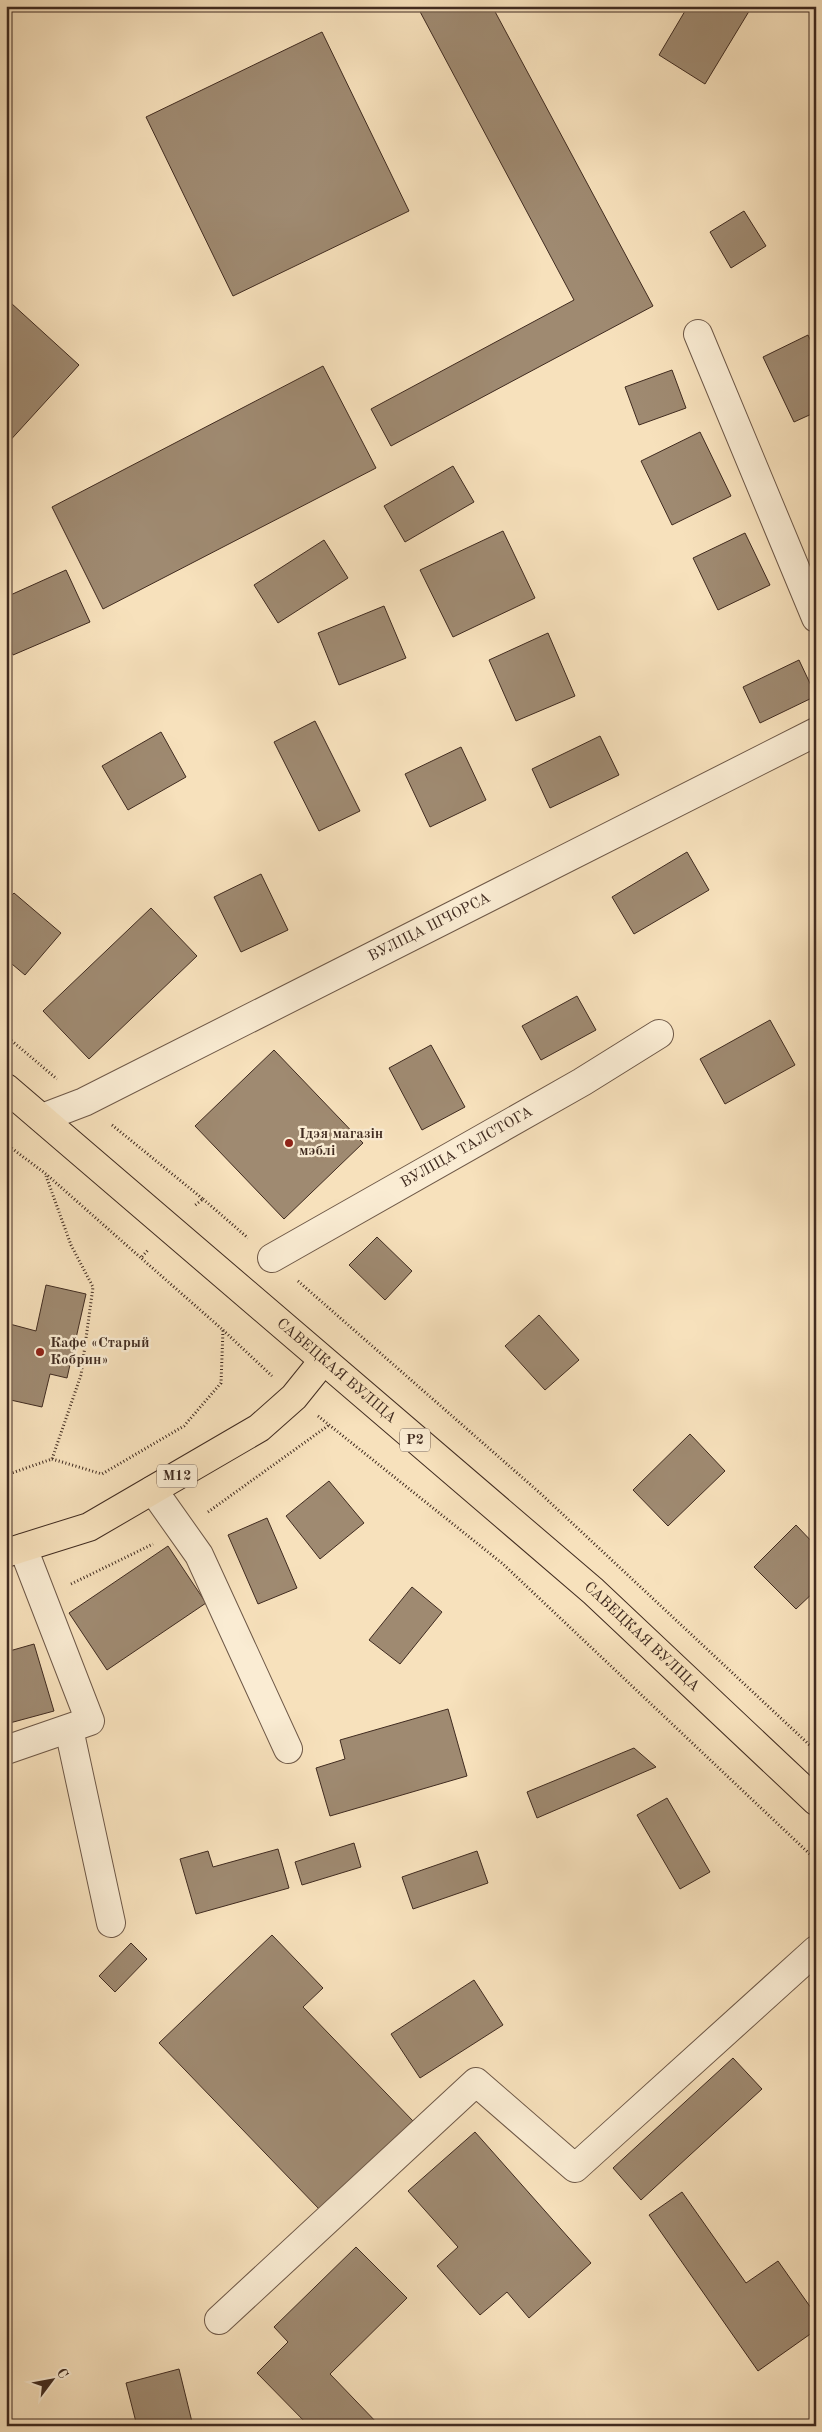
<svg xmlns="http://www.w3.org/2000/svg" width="822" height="2432" viewBox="0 0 822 2432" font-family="'Old Standard TT',serif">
<rect width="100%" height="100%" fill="#f7e1bc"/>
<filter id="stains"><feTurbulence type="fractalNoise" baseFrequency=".004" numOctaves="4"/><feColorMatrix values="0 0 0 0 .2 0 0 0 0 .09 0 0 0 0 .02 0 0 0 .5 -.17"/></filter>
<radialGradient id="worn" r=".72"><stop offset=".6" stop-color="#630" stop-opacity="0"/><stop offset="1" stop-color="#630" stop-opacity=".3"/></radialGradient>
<g fill="#9f8a71" stroke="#402b20">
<polygon points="417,6 492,6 653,306 391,446 371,409 574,300"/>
<polygon points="688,6 747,6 751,8 705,84 659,55"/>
<polygon points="322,32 409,211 233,296 146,117"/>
<polygon points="744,211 766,246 731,268 710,232"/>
<polygon points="11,303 79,365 6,445 6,309"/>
<polygon points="808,335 816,352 816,412 794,422 763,357"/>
<polygon points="323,366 376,468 103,609 52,507"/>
<polygon points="672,370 686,408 639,425 625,387"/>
<polygon points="700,432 731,496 672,525 641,461"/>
<polygon points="453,466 474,502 405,542 384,506"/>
<polygon points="503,531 535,598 453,637 420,570"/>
<polygon points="745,533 770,585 718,610 693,558"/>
<polygon points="324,540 348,578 278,623 254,585"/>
<polygon points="66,570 90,622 13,655 6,640 6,597"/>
<polygon points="384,606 406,658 339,685 318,633"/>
<polygon points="548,633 575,696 516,721 489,660"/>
<polygon points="799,660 816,696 760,723 743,687"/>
<polygon points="315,721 360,811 319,831 274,742"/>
<polygon points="161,732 186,777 128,810 102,766"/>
<polygon points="600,736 619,775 550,808 532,769"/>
<polygon points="461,747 486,800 430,827 405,774"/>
<polygon points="687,852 709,890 634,934 612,897"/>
<polygon points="261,874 288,930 241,952 214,897"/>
<polygon points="14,893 61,933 25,975 6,959 6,901"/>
<polygon points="151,908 197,956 89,1059 43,1011"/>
<polygon points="577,996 596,1030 541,1060 522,1026"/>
<polygon points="770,1020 795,1065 725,1104 700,1059"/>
<polygon points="431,1045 465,1107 422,1130 389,1068"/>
<polygon points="274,1050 363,1143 284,1219 195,1126"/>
<polygon points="377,1237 412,1271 385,1300 349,1265"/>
<polygon points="46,1285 86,1294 67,1378 50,1374 42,1407 6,1399 6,1323 36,1331"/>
<polygon points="539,1315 579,1360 545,1390 505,1346"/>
<polygon points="690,1434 725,1471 668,1526 633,1490"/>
<polygon points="329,1481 364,1523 320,1559 286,1516"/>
<polygon points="267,1518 297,1588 258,1604 228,1535"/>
<polygon points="796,1525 816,1546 816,1590 796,1609 754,1567"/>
<polygon points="168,1546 206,1603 107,1670 69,1613"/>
<polygon points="412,1587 442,1612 400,1664 369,1640"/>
<polygon points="34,1644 54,1711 6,1724 6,1652"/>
<polygon points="448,1709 467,1776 330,1816 316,1768 345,1759 340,1740"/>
<polygon points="634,1748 656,1767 537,1818 527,1792"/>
<polygon points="667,1798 710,1872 680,1889 637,1815"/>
<polygon points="354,1843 361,1867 302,1885 295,1862"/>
<polygon points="278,1849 289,1888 196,1914 180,1859 208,1851 213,1867"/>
<polygon points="477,1851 488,1883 413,1909 402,1877"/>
<polygon points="272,1935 323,1988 303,2007 413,2121 320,2210 159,2043"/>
<polygon points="131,1943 147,1959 115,1992 99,1976"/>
<polygon points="474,1980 503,2025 420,2078 391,2034"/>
<polygon points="733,2058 762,2089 641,2200 613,2168"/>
<polygon points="475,2132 591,2263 529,2318 507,2292 480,2315 437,2266 458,2247 408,2191"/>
<polygon points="682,2192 746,2283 778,2261 816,2315 816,2330 758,2371 649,2215"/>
<polygon points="356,2247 407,2298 330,2374 380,2426 309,2426 257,2373 288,2342 274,2327"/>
<polygon points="179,2369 193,2426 137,2426 126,2383"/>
</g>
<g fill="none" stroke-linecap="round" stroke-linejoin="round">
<defs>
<g id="minor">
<polyline points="698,334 816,618"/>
<path id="s1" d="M42 1118 84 1102 816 732"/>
<path id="s2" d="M272 1258 582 1082 659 1034"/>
<polyline points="153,1490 199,1555 288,1749"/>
<polyline points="69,1729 111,1923"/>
<polyline points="6,1750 90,1721 23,1548"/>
<polyline points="219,2320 476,2082 575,2168 816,1950"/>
</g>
<g id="major">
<path id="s3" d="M6 1088 593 1591 816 1801"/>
<polyline points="6,1553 89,1527 259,1428 294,1397 323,1361"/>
</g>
</defs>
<use href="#minor" stroke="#6e5847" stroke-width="30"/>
<use href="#major" stroke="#402b20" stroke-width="30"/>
<g stroke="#402b20" stroke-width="3" stroke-dasharray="1 2.5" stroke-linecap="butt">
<polyline points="6,1036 57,1079"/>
<polyline points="112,1125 203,1199 194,1206"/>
<polyline points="6,1144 46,1174 141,1258 148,1250"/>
<polyline points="203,1199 248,1238"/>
<polyline points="298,1281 540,1493 816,1751"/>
<polyline points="223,1330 272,1376"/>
<polyline points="318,1416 503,1564 816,1860"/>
<polyline points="52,1459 102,1474 184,1426 221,1383 223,1330 141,1258"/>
<polyline points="6,1475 52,1459 81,1375 93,1287 71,1245 46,1176"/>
<polyline points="208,1512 329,1425"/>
<polyline points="71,1584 153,1544"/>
</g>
<use href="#minor" stroke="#faecd3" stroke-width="28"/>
<use href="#major" stroke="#f7e1bc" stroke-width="28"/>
</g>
<g fill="#8f2418" stroke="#faecd3" stroke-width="2">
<circle cx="289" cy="1143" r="5"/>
<circle cx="40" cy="1352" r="5"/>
</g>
<g text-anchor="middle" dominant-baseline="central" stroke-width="4.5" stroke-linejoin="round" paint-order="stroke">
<g fill="#faecd3" stroke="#786556" stroke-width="1">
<rect x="400" y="1428.5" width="30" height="23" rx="4"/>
<rect x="157" y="1464.5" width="40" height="23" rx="4"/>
</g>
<g font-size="14" font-weight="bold" fill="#402b20">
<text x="415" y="1440">Р2</text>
<text x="177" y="1476">М12</text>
</g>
<g font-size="15" fill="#402b20" stroke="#faecd3">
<text stroke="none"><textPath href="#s1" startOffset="432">ВУЛІЦА ШЧОРСА</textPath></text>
<text stroke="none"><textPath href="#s2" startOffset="224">ВУЛІЦА ТАЛСТОГА</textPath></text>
<text stroke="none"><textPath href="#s3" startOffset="435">САВЕЦКАЯ ВУЛІЦА</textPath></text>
<text stroke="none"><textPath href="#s3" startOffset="840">САВЕЦКАЯ ВУЛІЦА</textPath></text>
</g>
<g font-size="15" font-weight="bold" fill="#402b20" stroke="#faecd3" text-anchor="start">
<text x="299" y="1134">Ідэя магазін<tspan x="299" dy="17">мэблі</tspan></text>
<text x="50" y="1343">Кафе «Старый<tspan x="50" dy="17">Кобрин»</tspan></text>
</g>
</g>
<rect width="822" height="2432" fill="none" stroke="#f7e1bc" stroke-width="25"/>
<rect x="8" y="8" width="807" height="2417" fill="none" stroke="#402b20" stroke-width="2.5"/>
<rect x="12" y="12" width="797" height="2407" fill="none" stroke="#402b20"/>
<g transform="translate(52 2380) rotate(58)" stroke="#faecd3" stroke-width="4" paint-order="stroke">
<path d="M0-4L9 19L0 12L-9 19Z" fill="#402b20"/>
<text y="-8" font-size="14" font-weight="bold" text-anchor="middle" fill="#402b20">С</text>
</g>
<rect width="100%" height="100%" filter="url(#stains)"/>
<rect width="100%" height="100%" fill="url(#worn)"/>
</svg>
